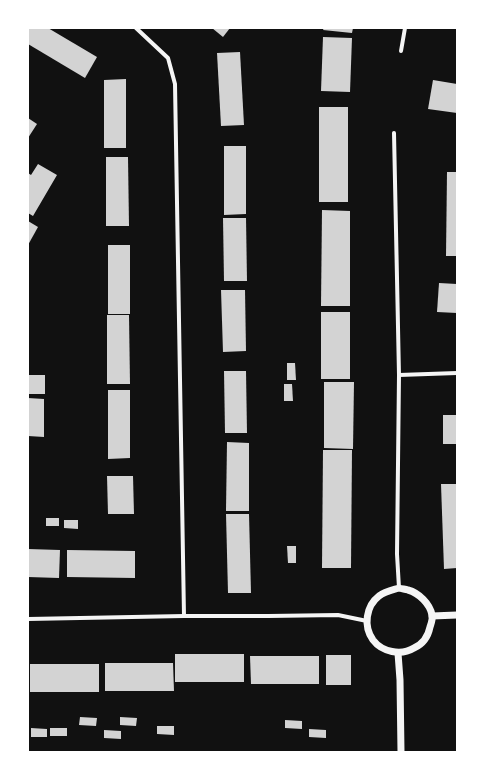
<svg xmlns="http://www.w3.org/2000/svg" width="485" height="780" viewBox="0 0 485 780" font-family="'Roboto Condensed',sans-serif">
<rect width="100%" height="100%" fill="#111"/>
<g fill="#d3d3d3">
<polygon points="28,28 48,28 97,57 85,78 28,44"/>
<polygon points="212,28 230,28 223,37"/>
<polygon points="324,28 353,28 352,33 323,30"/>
<polygon points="323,37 352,38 350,92 321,91"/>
<polygon points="240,52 244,125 221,126 217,53"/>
<polygon points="126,79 126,148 104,148 104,80"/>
<polygon points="433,80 457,84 457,113 428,109"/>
<rect x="319" y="107" width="29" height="95"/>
<polygon points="28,118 37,124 28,138"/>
<polygon points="224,146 246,146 246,214 224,215"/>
<polygon points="106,157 128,157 129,226 106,226"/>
<polygon points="38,164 57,175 33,216 28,213 28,173 31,175"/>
<polygon points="447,172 457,172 457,256 446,256"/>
<polygon points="322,210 350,211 350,306 321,306"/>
<polygon points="223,218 246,218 247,281 224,281"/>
<polygon points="28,221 38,227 28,245"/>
<rect x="108" y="245" width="22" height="69"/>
<polygon points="439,283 457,284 457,313 437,312"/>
<polygon points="221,290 245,290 246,351 223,352"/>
<rect x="321" y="312" width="29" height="67"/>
<polygon points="107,315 129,315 130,384 107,384"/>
<polygon points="287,363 295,363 296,380 287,380"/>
<polygon points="224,371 246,371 247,433 225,433"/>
<rect x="28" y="375" width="17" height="19"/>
<polygon points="324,382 354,382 353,449 324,448"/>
<polygon points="284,384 292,384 293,401 284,401"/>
<polygon points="108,390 130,390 130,458 108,459"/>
<polygon points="28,398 44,399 44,437 28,436"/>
<rect x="443" y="415" width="14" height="29"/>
<polygon points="227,442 249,443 249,511 226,511"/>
<polygon points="323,450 352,450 351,568 322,568"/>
<polygon points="107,476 133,476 134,514 108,514"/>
<polygon points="441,484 457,484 457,568 444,569"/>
<polygon points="226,514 249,514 251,593 228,593"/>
<rect x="46" y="518" width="13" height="8"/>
<polygon points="64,520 78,520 78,529 64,528"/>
<polygon points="287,546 296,546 296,563 288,563"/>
<polygon points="28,549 60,550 59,578 28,577"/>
<polygon points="67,550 135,551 135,578 67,577"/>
<rect x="175" y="654" width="69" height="28"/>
<rect x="326" y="655" width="25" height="30"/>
<polygon points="250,656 319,656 319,684 251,684"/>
<polygon points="105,663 173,663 174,691 105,691"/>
<rect x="30" y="664" width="69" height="28"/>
<polygon points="80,717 97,718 96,726 79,725"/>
<polygon points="120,717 137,718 136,726 120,725"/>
<polygon points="285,720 302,721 302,729 285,728"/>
<polygon points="157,726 174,726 174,735 157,734"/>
<polygon points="31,728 47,729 47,737 31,737"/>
<rect x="50" y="728" width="17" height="8"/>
<polygon points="309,729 326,730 326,738 309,737"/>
<polygon points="104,730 121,731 121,739 104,738"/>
</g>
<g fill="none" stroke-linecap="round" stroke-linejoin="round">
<g stroke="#f5f5f5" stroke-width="4">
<polyline points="136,28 168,58 175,84 184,616"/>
<polyline points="401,51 405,28"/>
<polyline points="394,133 399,375 397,554 399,588"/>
<polyline points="399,375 457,373"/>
<polyline points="28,619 184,616 268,616 338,615 367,621"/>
</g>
<g stroke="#f5f5f5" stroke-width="7">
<path d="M399 588C402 589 405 589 408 590 419 593 430 604 432 615 433 619 431 624 430 627 428 637 423 644 414 648 401 656 382 652 373 640 363 626 366 606 379 596 385 591 392 590 399 588Z"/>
<polyline points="432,616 457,615"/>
<polyline points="398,653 400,680 401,752"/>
</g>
</g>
<rect width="485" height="780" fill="none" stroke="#ffffff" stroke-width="58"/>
</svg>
